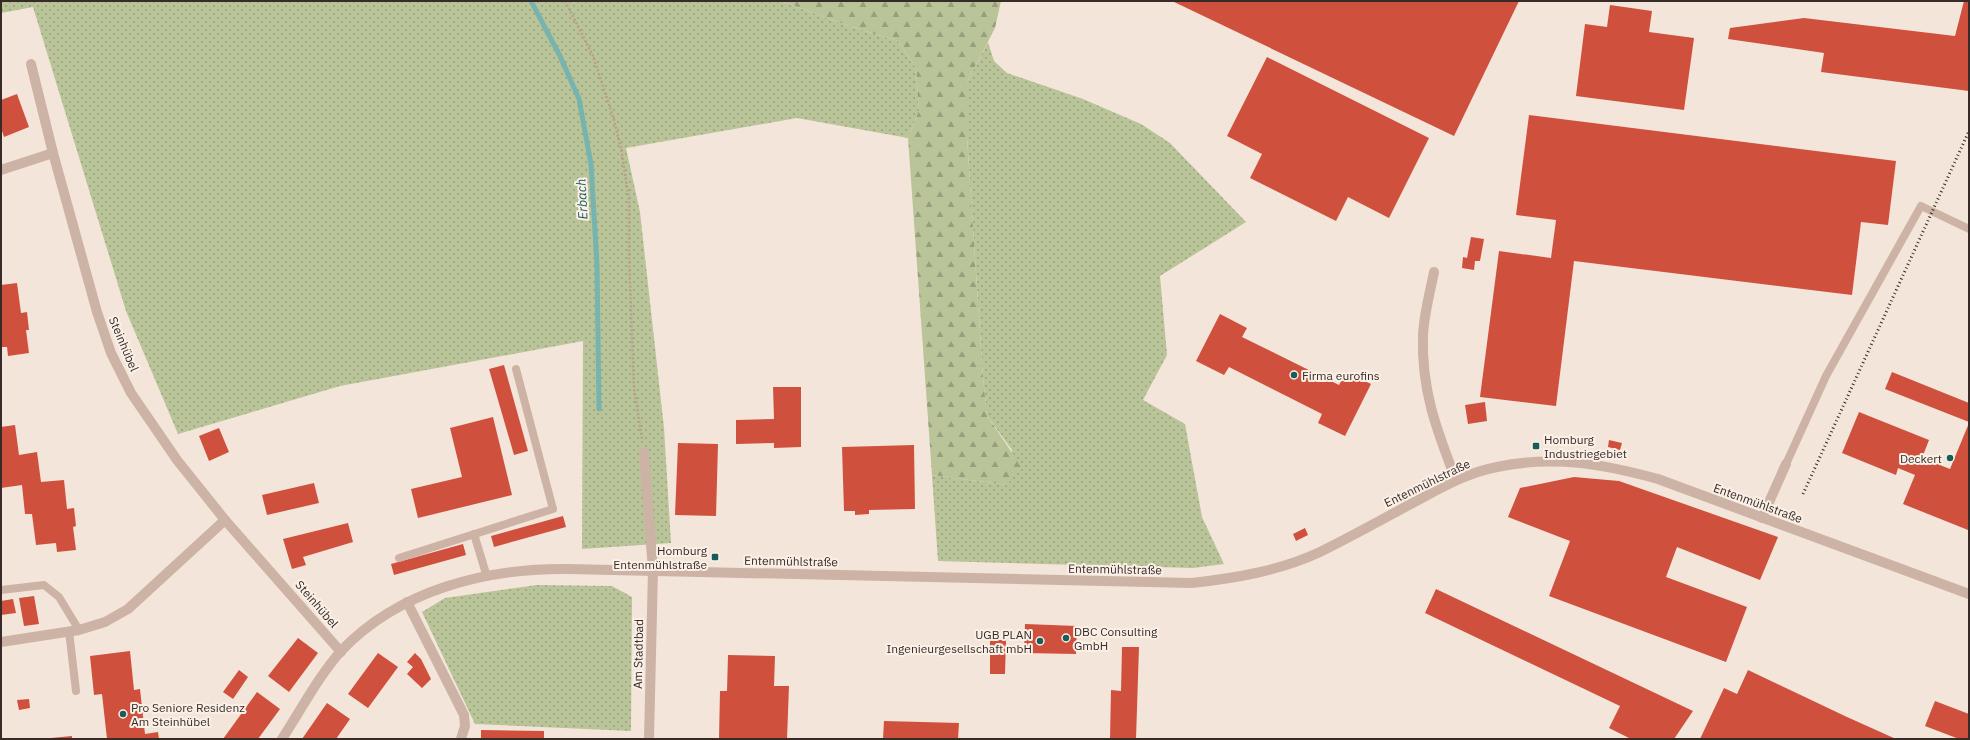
<svg xmlns="http://www.w3.org/2000/svg" width="1970" height="740" viewBox="0 0 1970 740" font-family="'IBM Plex Sans',sans-serif">
<defs>
<pattern id="grass-dots" width="8" height="8" patternUnits="userSpaceOnUse"><rect width="8" height="8" fill="#bac499"/><path d="M2 2h.1M6 6h.1" fill="none" stroke="#989f7d" stroke-width="1.8" stroke-linecap="round"/></pattern>
<pattern id="forest-firs" width="22" height="20" patternUnits="userSpaceOnUse"><rect width="22" height="20" fill="#bac499"/><path d="M5 1l3.5 6h-7zM16 11l3.5 6h-7z" fill="#989f7d"/></pattern>
</defs>
<rect width="100%" height="100%" fill="#f4e5da"/>
<g fill="url(#grass-dots)">
<polygon points="1,1 781,1 849,26 898,41 916,68 919,110 908,138 797,118 626,148 640,212 664,428 671,543 582,549 583,341 340,386 178,434 126,311 33,7 1,13"/>
<polygon points="988,42 994,61 1007,73 1083,99 1141,124 1170,143 1246,222 1160,276 1167,355 1143,400 1185,424 1202,517 1224,564 1193,568 938,561 932,475 1007,485 1012,450 987,416 983,378 967,137 967,82"/>
<polygon points="537,585 612,586 632,597 631,731 475,724 422,612 445,598"/>
</g>
<polygon fill="url(#forest-firs)" points="781,1 1001,1 995,28 967,82 967,137 983,378 987,416 1022,467 1007,485 932,475 908,138 919,110 916,68 898,41 849,26"/>
<g fill="none" stroke-linecap="round" stroke-linejoin="round">
<polyline stroke="#77b3af" stroke-width="5" points="531,1 560,56 579,99 591,164 597,265 599,409"/>
</g>
<g fill="#cf513d">
<polygon points="1172,1 1519,1 1454,136"/>
<polygon points="1964,1 1969,1 1969,91 1821,72 1824,53 1728,39 1730,28 1804,18 1955,36"/>
<polygon points="1610,5 1652,11 1649,32 1694,38 1684,110 1576,96 1585,24 1607,27"/>
<polygon points="1267,57 1429,138 1389,218 1348,197 1336,221 1250,178 1262,154 1227,136"/>
<polygon points="17,94 29,127 4,137 1,128 1,100"/>
<polygon points="1529,115 1896,161 1888,225 1861,222 1852,295 1574,261 1556,406 1480,397 1499,251 1551,258 1556,220 1516,215"/>
<polygon points="1471,237 1484,239 1480,261 1475,261 1474,270 1462,268 1463,257 1467,258"/>
<polygon points="17,283 21,313 27,312 29,330 26,330 29,353 8,356 7,347 1,347 1,285"/>
<polygon points="1220,314 1247,328 1242,337 1339,385 1346,372 1371,384 1345,436 1318,423 1322,414 1229,367 1224,375 1196,361"/>
<polygon points="504,365 528,451 514,455 489,369"/>
<polygon points="1892,372 1969,403 1969,422 1885,389"/>
<polygon points="773,387 801,387 801,447 774,448 774,443 736,444 736,420 774,419"/>
<polygon points="1485,402 1487,421 1468,424 1465,405"/>
<polygon points="1859,412 1929,440 1922,458 1950,469 1969,423 1968,530 1903,504 1915,475 1898,468 1896,475 1842,453"/>
<polygon points="493,417 512,495 418,518 411,489 462,477 450,428"/>
<polygon points="15,425 19,455 37,452 41,482 64,480 67,509 74,508 76,526 73,527 76,550 57,552 56,543 36,545 32,514 25,514 22,485 1,488 1,427"/>
<polygon points="219,428 229,452 209,461 199,436"/>
<polygon points="1609,440 1622,443 1620,450 1608,447"/>
<polygon points="678,443 718,444 716,516 675,515"/>
<polygon points="914,445 915,509 869,510 869,514 855,515 855,511 844,511 842,447"/>
<polygon points="1574,477 1619,481 1778,537 1760,580 1677,547 1666,577 1747,607 1726,662 1549,596 1570,541 1508,517 1520,488"/>
<polygon points="314,483 319,503 267,515 262,495"/>
<polygon points="563,516 566,527 494,547 491,536"/>
<polygon points="348,523 353,542 303,557 306,565 292,569 283,539"/>
<polygon points="1305,528 1308,535 1296,541 1293,534"/>
<polygon points="463,544 466,555 394,575 391,564"/>
<polygon points="1436,589 1693,711 1674,739 1631,739 1609,728 1620,706 1425,613"/>
<polygon points="34,596 39,624 24,626 19,598"/>
<polygon points="13,599 16,613 1,615 1,601"/>
<polygon points="1025,624 1077,626 1076,654 1024,653"/>
<polygon points="298,638 318,653 289,692 268,676"/>
<polygon points="990,640 1006,640 1005,674 990,674"/>
<polygon points="1122,647 1139,647 1136,739 1110,739 1111,690 1121,691"/>
<polygon points="130,651 134,690 140,689 145,734 158,732 159,739 107,739 102,694 94,695 90,656"/>
<polygon points="378,653 398,667 368,708 348,694"/>
<polygon points="415,653 421,659 431,679 422,688 407,674 413,667 407,662"/>
<polygon points="728,655 775,656 774,686 789,686 787,739 719,739 720,691 727,691"/>
<polygon points="239,670 248,677 233,699 223,692"/>
<polygon points="1748,670 1847,717 1896,739 1700,739 1724,688 1737,694"/>
<polygon points="257,692 280,709 258,739 223,739"/>
<polygon points="29,699 30,708 19,710 17,700"/>
<polygon points="1935,701 1969,714 1969,739 1959,739 1925,726"/>
<polygon points="327,703 350,719 336,739 302,739"/>
<polygon points="884,721 959,723 958,739 883,739"/>
<polygon points="481,730 544,731 544,739 481,739"/>
<polygon points="72,736 72,739 51,739 51,738"/>
</g>
<g fill="none" stroke-linecap="round" stroke-linejoin="round">
<polyline stroke="#b99d8f" stroke-width="2.5" stroke-dasharray="2 2" stroke-linecap="butt" points="565,1 593,56 614,120 621,148 629,200 629,257 634,388 642,439"/>
<g stroke="#cdb3a5" stroke-width="8">
<polyline points="1786,464 1826,376 1921,206 1969,229"/>
<polyline points="474,534 487,577"/>
<polyline points="399,558 553,509 516,369"/>
<polyline points="1,590 44,585 59,597 79,630"/>
<polyline points="69,631 76,691"/>
</g>
<g stroke="#cdb3a5" stroke-width="10">
<polyline points="31,64 53,153 97,312 111,353 131,393 177,460 225,520 341,652"/>
<polyline points="1,170 53,153"/>
<path d="M1434 272C1430 292 1424 314 1423 335 1421 390 1437 431 1456 480"/>
<polyline points="644,452 653,570 649,739"/>
<polyline points="1762,518 1786,464"/>
<polyline points="407,602 464,715 465,726 461,739"/>
<polyline points="1,642 79,630 105,622 128,609 225,520"/>
<path d="M282 739C301 710 318 677 341 651 399 590 486 568 568 569L1192 583C1236 578 1279 571 1320 552 1355 535 1388 516 1422 498 1446 485 1470 472 1497 467 1554 455 1603 464 1658 479L1969 594"/>
</g>
<polyline stroke="#382b27" stroke-width="3" stroke-dasharray="1 3" stroke-linecap="butt" points="1803,494 1969,131"/>
</g>
<g fill="#195d5a" stroke="#fbf0e7" stroke-width="1.5">
<circle cx="1294" cy="375" r="4"/>
<rect x="1532" y="442" width="8" height="8" rx="2"/>
<circle cx="1950" cy="458" r="4"/>
<rect x="711" y="553" width="8" height="8" rx="2"/>
<circle cx="1066" cy="638" r="4"/>
<circle cx="1040" cy="641" r="4"/>
<circle cx="123" cy="714" r="4"/>
</g>
<g text-anchor="middle" dominant-baseline="central" stroke-width="4" stroke-linejoin="round" paint-order="stroke">
<g font-size="12" fill="#382b27" stroke="#fbf0e7">
<text transform="translate(124 344) rotate(67)">Steinhübel</text>
<text transform="translate(1427 483) rotate(-26)">Entenmühlstraße</text>
<text transform="translate(1758 503) rotate(20)">Entenmühlstraße</text>
<text transform="translate(791 561) rotate(1)">Entenmühlstraße</text>
<text transform="translate(1115 569) rotate(1)">Entenmühlstraße</text>
<text transform="translate(317 604) rotate(49)">Steinhübel</text>
<text transform="translate(638 654) rotate(-89)">Am Stadtbad</text>
</g>
<g font-size="12" fill="#382b27" stroke="#fbf0e7" text-anchor="start">
<text x="1302" y="375">Firma eurofins</text>
<text x="1544" y="439">Homburg<tspan x="1544" dy="14">Industriegebiet</tspan></text>
<text x="1942" y="458" text-anchor="end">Deckert</text>
<text x="707" y="550" text-anchor="end">Homburg<tspan x="707" dy="14">Entenmühlstraße</tspan></text>
<text x="1074" y="631">DBC Consulting<tspan x="1074" dy="14">GmbH</tspan></text>
<text x="1032" y="634" text-anchor="end">UGB PLAN<tspan x="1032" dy="14">Ingenieurgesellschaft mbH</tspan></text>
<text x="131" y="707">Pro Seniore Residenz<tspan x="131" dy="14">Am Steinhübel</tspan></text>
</g>
<g font-size="13" font-style="italic" fill="#195d5a" stroke="#fbf0e7">
<text transform="translate(582 199) rotate(-93)">Erbach</text>
</g>
</g>
<rect width="1970" height="740" fill="none" stroke="#382b27" stroke-width="4"/>
</svg>
